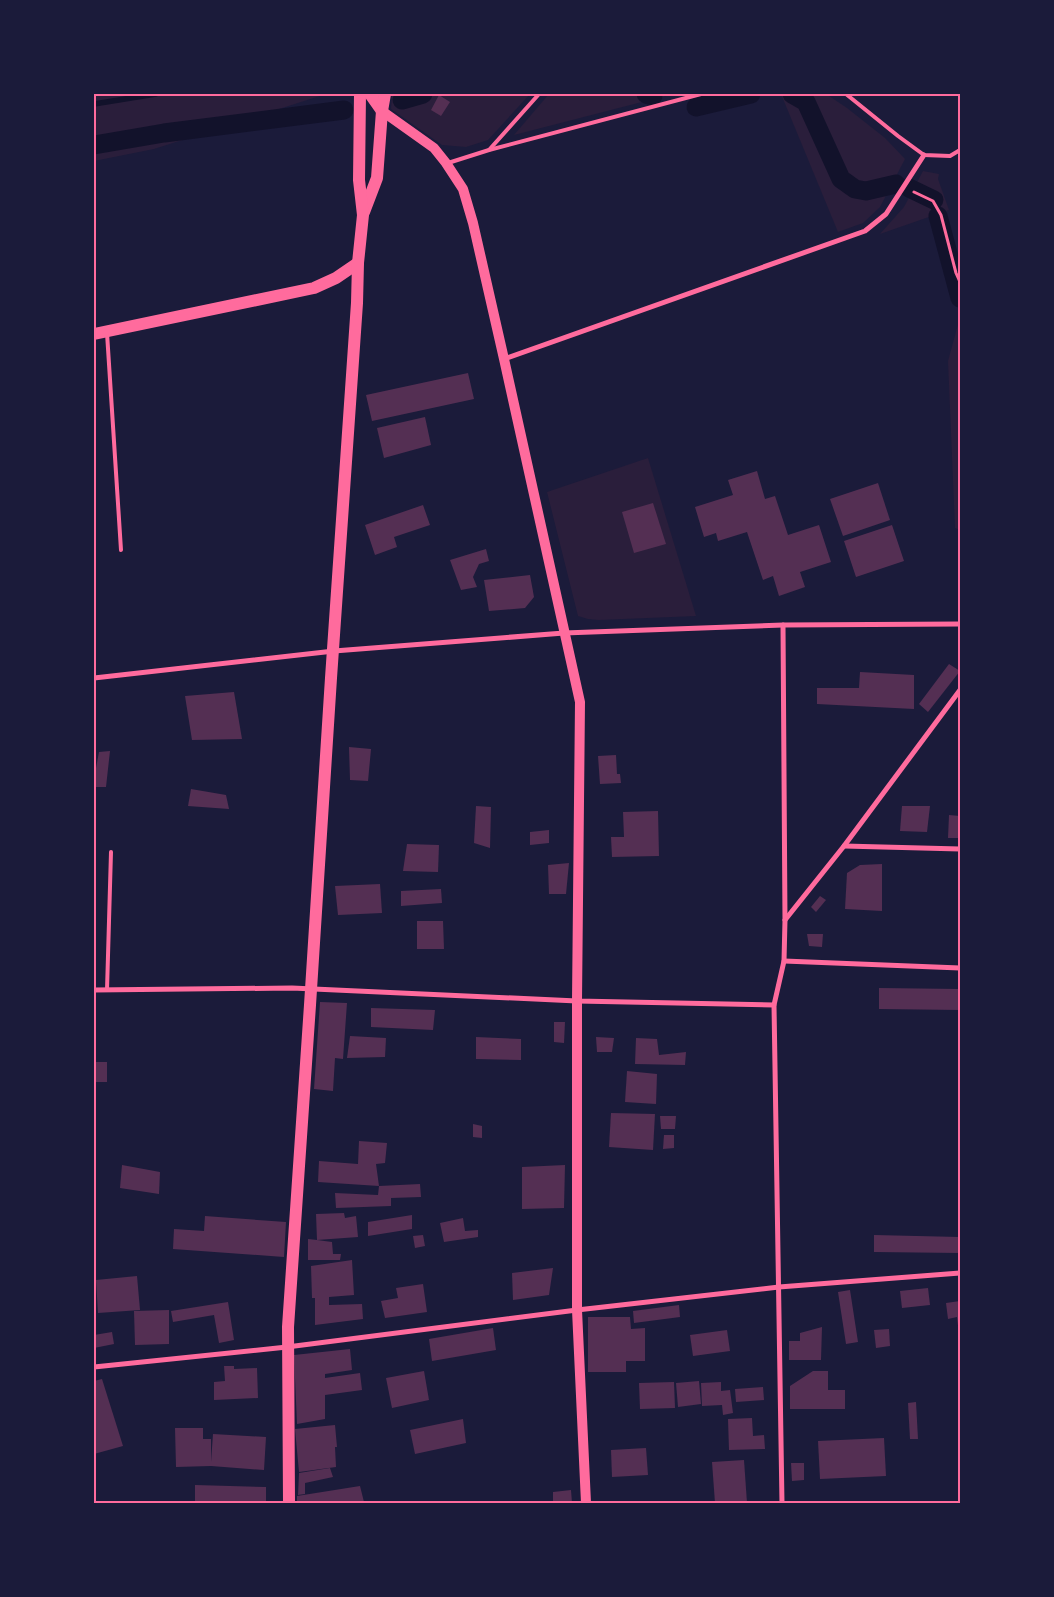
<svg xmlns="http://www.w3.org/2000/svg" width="1054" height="1597" viewBox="0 0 1054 1597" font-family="'DM Sans',sans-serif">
	<rect width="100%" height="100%" fill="#1b1b3a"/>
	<g fill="#2a1e3b">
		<path d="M94,94h232l-172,55 -60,12z"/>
		<path d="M392,94h138l-42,46 -22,7 -24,-2 -51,-36z"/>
		<path d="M549,94h124l-159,41z"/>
		<path d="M781,94h45l21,14 38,30 20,21 -25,48 -17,16 -25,9z"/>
		<path d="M923,171l16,3 -1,5 11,31 -69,24 24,-27z"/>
		<path d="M960,317v213l-5,-2 -7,-167z"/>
		<path d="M648,458l48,158 -97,4 -11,-1 -10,-3 -31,-124z"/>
	</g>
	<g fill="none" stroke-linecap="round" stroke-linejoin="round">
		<path stroke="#12122b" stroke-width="5.5" d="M94,104l62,-10"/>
		<g stroke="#12122b" stroke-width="19">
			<path d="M646,94l7,2"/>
			<path d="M792,94l14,8 35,77 14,10 11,2 30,-7"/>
			<path d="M402,100l21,-6"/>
			<path d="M696,107l55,-13"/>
			<path d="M94,145l70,-12 180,-23"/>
			<path d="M909,188l25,12"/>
			<path d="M938,216l22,82"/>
		</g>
	</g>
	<g fill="#542f53">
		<path d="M439,95l11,7 -9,14 -10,-6z"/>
		<path d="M468,373l6,26 -102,22 -6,-26z"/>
		<path d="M425,417l6,28 -47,13 -7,-30z"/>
		<path d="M757,471l8,28 10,-3 13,39 31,-10 12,37 -31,10 5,15 -26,9 -6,-20 -10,4 -16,-48 -29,9 -2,-8 -12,4 -9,-30 38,-12 -5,-15z"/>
		<path d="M878,483l12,37 -47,16 -13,-37z"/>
		<path d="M653,503l13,41 -32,9 -12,-41z"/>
		<path d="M423,505l7,20 -36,12 3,10 -22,8 -10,-30z"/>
		<path d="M892,525l12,36 -48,16 -12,-36z"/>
		<path d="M486,549l3,12 -10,3 -6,13 4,10 -16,3 -11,-30z"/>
		<path d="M530,575l4,22 -9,11 -36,3 -5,-31z"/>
		<path d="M949,664l11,7 -32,41 -9,-8z"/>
		<path d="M860,672l54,3v34l-97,-5v-16h42z"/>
		<path d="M234,692l8,47 -50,1 -7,-44z"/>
		<path d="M349,747l22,2 -3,32 -18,-1z"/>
		<path d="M110,751l-4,36h-12v-19h2l3,-16z"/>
		<path d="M616,755l1,19h3l1,9 -21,1 -2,-28z"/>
		<path d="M191,789l35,6 3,14 -41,-3z"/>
		<path d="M476,806l15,1 -1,41 -16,-5z"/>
		<path d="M902,806h28l-3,26 -27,-1z"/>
		<path d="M658,811l1,45 -47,1 -1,-20h13l-1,-25z"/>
		<path d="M949,815l11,1 -2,22h-10z"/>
		<path d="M549,830v13l-19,2v-13z"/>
		<path d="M407,844l32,1 -1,27 -35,-1z"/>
		<path d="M569,863l-3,31h-17l-1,-29z"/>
		<path d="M882,864v47l-37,-2 2,-36 13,-8z"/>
		<path d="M380,884l2,29 -44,2 -3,-29z"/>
		<path d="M441,889l1,14 -41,3v-15z"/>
		<path d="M820,896l6,4 -10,12 -5,-5z"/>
		<path d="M417,921h26l1,28h-27z"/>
		<path d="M807,934h16l-1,13 -13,-1z"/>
		<path d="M879,988l81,1v21l-81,-1z"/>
		<path d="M320,1002l27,1 -4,56 -8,-1 -2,33 -19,-2z"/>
		<path d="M371,1008l64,2 -2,20 -62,-3z"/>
		<path d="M554,1022h11l-1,21 -10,-1z"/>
		<path d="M350,1036l36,2 -1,19 -38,1z"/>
		<path d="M476,1037l45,2v21l-45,-1z"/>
		<path d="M596,1037l18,1 -2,14h-15z"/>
		<path d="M636,1038l21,1 2,16 27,-3 -1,13 -50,-1z"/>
		<rect x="94" y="1062" width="13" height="20"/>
		<path d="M627,1071l30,3 -1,30 -31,-2z"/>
		<path d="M611,1113l44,1 -2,36 -44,-3z"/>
		<path d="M660,1116h16l-1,13h-14z"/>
		<path d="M473,1124l9,2v12l-9,-1z"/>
		<path d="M664,1135h10v13l-11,1z"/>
		<path d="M359,1141l28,2 -2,20 -9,1 3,22 -61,-4 1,-21 39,3z"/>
		<path d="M122,1165l38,7 -1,22 -39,-6z"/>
		<path d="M565,1165l-1,43 -42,1v-42z"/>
		<path d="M420,1184l1,13 -30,1v8l-55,2 -1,-15 43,2 1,-9z"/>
		<path d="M344,1213l1,5 11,-2 2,21 -41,3 15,2 1,12h8l-1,6h-32v-21l9,1 -1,-26z"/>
		<path d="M412,1215v14l-44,7v-14z"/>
		<path d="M205,1216l81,6 -2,35 -111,-8 1,-20 30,2z"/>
		<path d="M463,1218l2,13 13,-1v7l-34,5 -4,-19z"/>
		<path d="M423,1235l2,11 -10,2 -2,-12z"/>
		<path d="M874,1235l86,2v16l-86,-1z"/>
		<path d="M352,1260l2,35 -25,2v8l33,-1 1,15 -48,6v-27h-3l-1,-32z"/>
		<path d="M553,1268l-4,27 -36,5 -1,-27z"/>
		<path d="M137,1276l3,34 -42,3 -2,-33z"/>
		<path d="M423,1284l4,28 -42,6 -4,-17 17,-3 -2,-10z"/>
		<path d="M928,1288l2,17 -28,3 -2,-17z"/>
		<path d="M850,1290l8,52 -12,2 -8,-52z"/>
		<path d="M960,1301v33h-1l-2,-17 -9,2 -2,-16z"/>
		<path d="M228,1302l6,38 -15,3 -5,-28 -41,7 -2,-11z"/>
		<path d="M679,1305l1,12 -46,6 -1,-12z"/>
		<path d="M169,1310v34l-34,1 -1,-34z"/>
		<path d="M588,1317h42l1,12 14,-1v33h-19v11h-38z"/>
		<path d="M822,1327l-1,33h-32v-19h11v-8z"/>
		<path d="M493,1328l3,22 -64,11 -3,-22z"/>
		<path d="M889,1329l1,17 -14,2 -2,-18z"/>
		<path d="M727,1330l3,21 -37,5 -3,-21z"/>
		<path d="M112,1332l2,12 -20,4v-13z"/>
		<path d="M350,1349l2,21 -27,4v4l35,-5 2,17 -37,5v24l-28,5 -3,-69z"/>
		<path d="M224,1366h10v3l23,-1 1,30 -44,2v-18l11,-1z"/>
		<path d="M424,1371l5,29 -37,8 -6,-30z"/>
		<path d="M813,1371h15v19h17v19h-55v-23z"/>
		<path d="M102,1379l21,67 -29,8v-73z"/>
		<path d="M699,1381l2,23 -23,3 -2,-24z"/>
		<path d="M674,1382l1,26 -35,1 -1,-26z"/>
		<path d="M721,1382v9l9,-1 3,23 -10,2 -1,-10 -20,1 -1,-23z"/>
		<path d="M763,1387l1,13 -28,2 -1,-13z"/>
		<path d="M916,1402l2,37h-8l-2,-36z"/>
		<path d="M752,1418l1,18 11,-1 1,14 -36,1 -1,-31z"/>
		<path d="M463,1419l3,24 -51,11 -5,-24z"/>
		<path d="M335,1425l2,22h-2l1,20 -37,5 -4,-43z"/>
		<path d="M175,1428h28v11h8v23l2,-28 53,3 -2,33 -53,-4 -35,1z"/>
		<path d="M884,1438l2,38 -66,3 -2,-38z"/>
		<path d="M646,1448l2,27 -36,2 -1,-27z"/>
		<path d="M744,1460l3,43h-32l-3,-41z"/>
		<path d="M791,1463h13v17l-12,1z"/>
		<path d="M330,1468l3,9 -28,6v11l-7,1 1,-22z"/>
		<path d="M195,1485l71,2v16h-71z"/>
		<path d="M360,1486l4,16 -8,1h-59v-7z"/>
		<path d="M571,1490l1,13h-19v-11z"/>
	</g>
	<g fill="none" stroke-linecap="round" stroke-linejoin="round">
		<path stroke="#ff6b9d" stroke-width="3" d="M914,192l19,9 8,14 15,58 4,9"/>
		<g stroke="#ff6b9d" stroke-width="4">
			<path d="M846,94l52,42 26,19 26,1 10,-6"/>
			<path d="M489,150l50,-56"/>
			<path d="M448,163l41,-13 212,-56"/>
			<path d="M107,333l14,217"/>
			<path d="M107,990l4,-138"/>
		</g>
		<g stroke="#ff6b9d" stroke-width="5">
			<path d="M504,359l361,-128 21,-17 38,-59"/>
			<path d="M94,678l240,-27 230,-18 219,-8 177,-1"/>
			<path d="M844,846l116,3"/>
			<path d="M785,920l59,-74 116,-156"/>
			<path d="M784,961l176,7"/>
			<path d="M94,990l198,-2 285,13 197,4"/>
			<path d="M94,1367l193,-20 290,-37 202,-23 181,-14"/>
			<path d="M782,1503l-8,-498 10,-44 1,-41 -2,-295"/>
		</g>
		<path stroke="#ff6b9d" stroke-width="10" d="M382,111l52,37 12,15 17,26 10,34 31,136 76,343 -3,299v309l9,193"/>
		<g stroke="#ff6b9d" stroke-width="12">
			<path d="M370,94l12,17"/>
			<path d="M364,212l13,-34 5,-67 3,-17"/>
			<path d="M94,334l220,-46 22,-10 22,-15"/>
			<path d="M289,1503l-1,-176 22,-322 21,-327 26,-375 1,-40 5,-48 -4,-35 1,-86"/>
		</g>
	</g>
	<rect width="1054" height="1597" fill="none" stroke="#1b1b3a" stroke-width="190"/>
	<rect x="95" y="95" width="864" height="1407" fill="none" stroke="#ff6b9d" stroke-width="2"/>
</svg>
